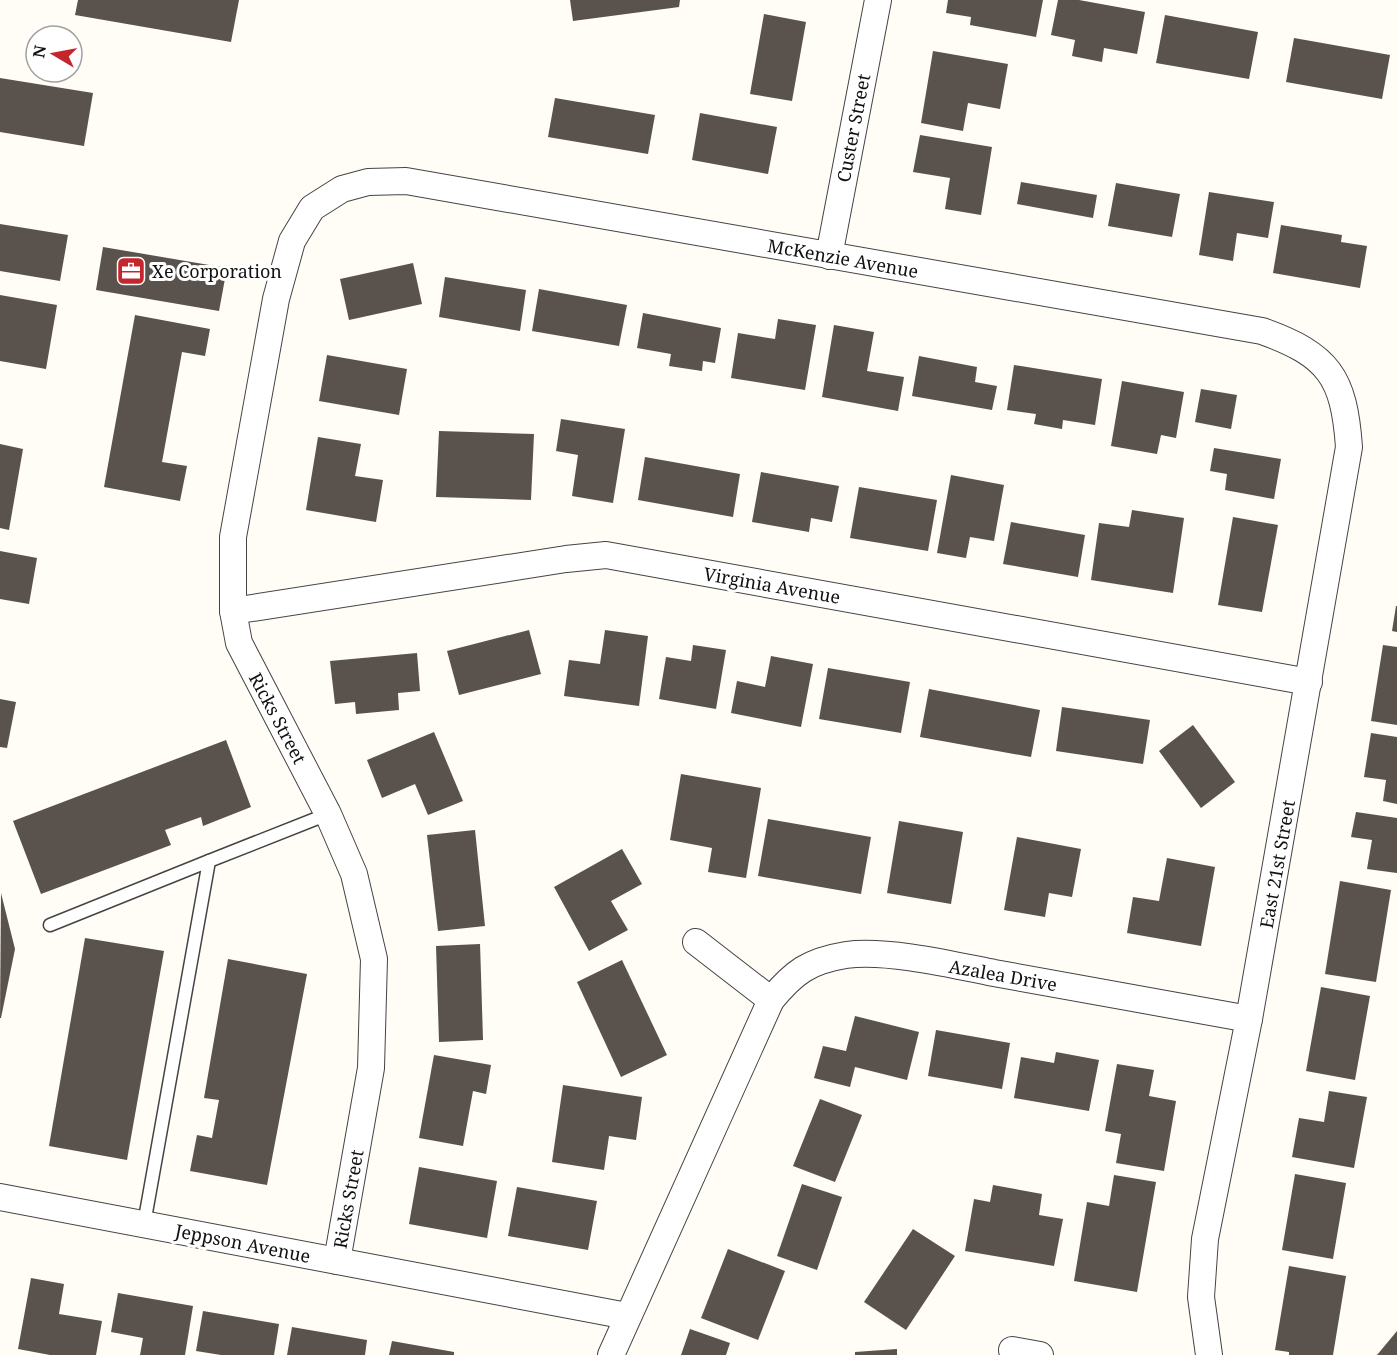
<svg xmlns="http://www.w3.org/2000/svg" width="1397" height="1355" viewBox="0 0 1397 1355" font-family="'Noto Serif',serif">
	<rect width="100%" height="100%" fill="#fffdf5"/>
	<g fill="#5a524d">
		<path d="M78,0h161l-8,42 -156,-27z"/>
		<path d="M570,0h110l-1,7 -106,14z"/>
		<path d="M948,0h95l-7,37 -66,-12 1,-8 -25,-4z"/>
		<path d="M1058,0h21l66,12 -8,42 -33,-6 -2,14 -30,-6 3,-16 -24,-5z"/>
		<path d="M764,14l42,8 -14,79 -42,-7z"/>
		<path d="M1165,15l93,17 -9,47 -93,-16z"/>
		<path d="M1294,38l96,17 -8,44 -96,-17z"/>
		<path d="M933,51l75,13 -8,45 -32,-6 -5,28 -42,-8z"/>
		<path d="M0,78l93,15 -9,53 -84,-14z"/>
		<path d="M555,98l100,17 -7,39 -100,-17z"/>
		<path d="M700,113l77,14 -9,47 -76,-14z"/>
		<path d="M920,135l72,12 -11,68 -36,-6 5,-31 -37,-6z"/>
		<path d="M1021,182l76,13 -4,23 -76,-14z"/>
		<path d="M1116,183l64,11 -8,43 -64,-11z"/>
		<path d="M1209,192l65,10 -6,36 -31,-5 -4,28 -34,-6z"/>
		<path d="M0,224l68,11 -8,46 -60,-10z"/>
		<path d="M1281,225l61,10 -1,7 26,4 -7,42 -87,-15z"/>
		<path d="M103,247l124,21 -8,43 -123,-21z"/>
		<path d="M413,263l9,41 -73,16 -9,-41z"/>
		<path d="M445,277l81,13 -6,41 -81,-14z"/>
		<path d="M539,289l88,16 -8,41 -87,-15z"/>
		<path d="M0,295l57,10 -11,64 -46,-8z"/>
		<path d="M643,313l78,15 -6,35 -12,-2 -1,10 -33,-5 2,-12 -34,-6z"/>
		<path d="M135,315l75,14 -5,27 -23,-4 -20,110 25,4 -7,35 -76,-14z"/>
		<path d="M778,319l38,6 -11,65 -74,-12 7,-45 37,6z"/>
		<path d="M834,325l40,7 -7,39 37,6 -6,34 -76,-14z"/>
		<path d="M327,355l80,14 -8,46 -80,-14z"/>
		<path d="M919,356l58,11 -2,15 22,4 -5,24 -80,-14z"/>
		<path d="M1014,365l88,14 -7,46 -32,-5 -1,9 -28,-5 2,-10 -29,-4z"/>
		<path d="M1122,381l62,11 -8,46 -15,-3 -4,19 -46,-8z"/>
		<path d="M1201,389l36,6 -6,34 -36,-7z"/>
		<path d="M561,419l64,10 -12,74 -41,-7 6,-41 -22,-4z"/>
		<path d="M439,431l95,3 -3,66 -95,-3z"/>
		<path d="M318,437l43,7 -6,32 28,4 -7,42 -70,-12z"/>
		<path d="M0,444l23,5 -14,81 -9,-2z"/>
		<path d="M1214,448l67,11 -7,40 -49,-9 2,-16 -17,-3z"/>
		<path d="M645,457l95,17 -7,43 -95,-17z"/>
		<path d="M761,472l78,14 -7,36 -21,-4 -2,14 -57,-10z"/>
		<path d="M951,475l53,10 -10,56 -24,-4 -4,21 -29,-5z"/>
		<path d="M859,487l78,13 -9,51 -78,-13z"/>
		<path d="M1132,510l52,8 -11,75 -82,-13 8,-57 30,4z"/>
		<path d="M1233,517l45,8 -16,87 -44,-7z"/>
		<path d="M1011,522l74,13 -7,42 -75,-13z"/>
		<path d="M0,551l37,7 -8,46 -29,-5z"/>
		<path d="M1396,606h1v26l-5,-1z"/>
		<path d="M529,630l12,44 -82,21 -12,-44z"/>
		<path d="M605,630l43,6 -9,70 -75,-10 5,-36 31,4z"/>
		<path d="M693,645l33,5 -10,59 -57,-10 7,-42 25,4z"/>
		<path d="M1383,645l14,2v78l-26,-4z"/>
		<path d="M417,653l3,38 -22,2 1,17 -43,4 -1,-12 -20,2 -5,-43z"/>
		<path d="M771,656l42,8 -12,63 -70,-14 6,-32 28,6z"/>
		<path d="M828,668l82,14 -9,51 -82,-14z"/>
		<path d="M929,689l111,21 -9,47 -111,-20z"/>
		<path d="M0,699l16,3 -9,46 -7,-1z"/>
		<path d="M1062,707l88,13 -7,44 -87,-13z"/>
		<path d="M1193,725l42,57 -34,26 -42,-57z"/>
		<path d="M434,732l29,69 -35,14 -13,-31 -33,14 -15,-38z"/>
		<path d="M1371,733l26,4v67l-14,-3 3,-21 -22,-3z"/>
		<path d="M226,740l25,67 -48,19 -2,-9 -36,13 6,15 -130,49 -28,-73z"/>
		<path d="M681,774l80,14 -15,90 -38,-6 4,-24 -42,-8z"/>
		<path d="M1356,812l41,6v55l-30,-4 5,-29 -21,-3z"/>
		<path d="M768,819l103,18 -10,57 -103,-18z"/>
		<path d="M899,821l64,11 -12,72 -64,-11z"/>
		<path d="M475,830l10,96 -47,5 -11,-96z"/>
		<path d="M1017,837l64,12 -9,48 -23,-4 -4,24 -41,-7z"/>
		<path d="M622,849l20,35 -31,17 17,29 -39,21 -35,-64z"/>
		<path d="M1167,858l48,9 -14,79 -74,-13 6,-36 26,4z"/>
		<path d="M1340,881l51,9 -15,92 -51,-8z"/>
		<path d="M1,893l14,56 -14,69h-1z"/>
		<path d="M85,938l79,13 -37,209 -78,-14z"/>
		<path d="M480,944l3,96 -44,2 -3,-96z"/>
		<path d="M228,959l79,15 -40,211 -77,-14 7,-36 15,3 7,-38 -15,-2z"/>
		<path d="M622,960l45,95 -46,22 -44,-95z"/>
		<path d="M1321,987l49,9 -15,84 -49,-9z"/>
		<path d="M855,1016l64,16 -12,48 -52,-13 -5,20 -36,-9 9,-32 23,5z"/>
		<path d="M936,1030l74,13 -8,46 -74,-13z"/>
		<path d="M1056,1052l43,8 -10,51 -75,-13 7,-41 33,6z"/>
		<path d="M434,1055l57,10 -5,29 -13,-3 -10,55 -44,-8z"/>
		<path d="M1117,1064l37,6 -5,26 27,5 -12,70 -48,-8 5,-29 -16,-3z"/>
		<path d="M563,1085l79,12 -6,43 -27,-4 -5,34 -52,-8z"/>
		<path d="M1329,1091l38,6 -13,71 -62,-11 7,-39 25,4z"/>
		<path d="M820,1099l42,16 -27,67 -42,-16z"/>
		<path d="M419,1167l78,14 -10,57 -78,-14z"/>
		<path d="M1295,1174l51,9 -13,76 -51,-9z"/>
		<path d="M1114,1175l42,7 -19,110 -63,-11 13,-79 22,4z"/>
		<path d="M802,1184l40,13 -25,73 -40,-14z"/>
		<path d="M993,1185l49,9 -3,21 24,4 -9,47 -89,-15 9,-52 16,3z"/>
		<path d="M517,1187l80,14 -9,49 -80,-14z"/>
		<path d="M913,1229l42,27 -49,74 -42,-28z"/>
		<path d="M728,1249l57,22 -27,69 -57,-22z"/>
		<path d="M1289,1266l57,10 -13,79h-44v-3l-14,-2z"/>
		<path d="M31,1278l33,6 -5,30 43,7 -6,34h-46l-32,-6z"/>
		<path d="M118,1293l75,13 -8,49h-45l3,-17 -32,-6z"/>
		<path d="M203,1311l76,13 -5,31h-53l-25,-4z"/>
		<path d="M292,1327l75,13 -2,15h-78z"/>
		<path d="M690,1329l40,14 -4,12h-45z"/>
		<path d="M1397,1331v24h-20z"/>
		<path d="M392,1341l62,11v3h-65z"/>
		<path d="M897,1349v6h-42v-3z"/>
	</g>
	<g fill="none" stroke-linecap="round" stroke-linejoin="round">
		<g stroke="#444" stroke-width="15">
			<g id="service">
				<path d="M50,925l159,-64"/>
				<path d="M144,1224l65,-363 119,-47"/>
			</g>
		</g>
		<g stroke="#444" stroke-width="28">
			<g id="minor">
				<path d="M829,256l49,-256"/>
				<path d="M233,611l333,-52 40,-4 703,127"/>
				<path d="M696,942l75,58"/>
				<path d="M0,1197l627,119"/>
				<path d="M337,1261l34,-193 3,-109 -20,-85 -26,-60 -89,-171 -6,-32v-74l43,-238 16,-58 20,-33 30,-19 26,-7 38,-1 856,150c67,24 82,46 87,116l-100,572 -44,220 -4,58 8,58"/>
				<path d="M1012,1350l28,5"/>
				<path d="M611,1355l160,-355c23,-28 38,-39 75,-45 40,-6 108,10 148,18 85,15 170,31 255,46"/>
			</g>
		</g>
		<use href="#service" stroke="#fff" stroke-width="12"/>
		<use href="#minor" stroke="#fff" stroke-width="26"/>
	</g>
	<defs>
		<g id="office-square" transform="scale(1.5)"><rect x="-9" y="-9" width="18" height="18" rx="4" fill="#c4262e" stroke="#fff"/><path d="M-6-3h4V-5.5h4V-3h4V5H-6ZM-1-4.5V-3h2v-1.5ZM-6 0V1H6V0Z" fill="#fff"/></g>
	</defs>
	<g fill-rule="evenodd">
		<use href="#office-square" x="131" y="271"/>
	</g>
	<g text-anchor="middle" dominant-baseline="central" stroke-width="6" stroke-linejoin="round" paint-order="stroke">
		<g font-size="18" fill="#111" stroke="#fff">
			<text transform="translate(853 128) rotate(-79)">Custer Street</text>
			<text transform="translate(843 258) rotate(10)">McKenzie Avenue</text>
			<text transform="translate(772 585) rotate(10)">Virginia Avenue</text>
			<text transform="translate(278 718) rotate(62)">Ricks Street</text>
			<text transform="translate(1277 864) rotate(-80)">East 21st Street</text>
			<text transform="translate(1003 975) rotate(10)">Azalea Drive</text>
			<text transform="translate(348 1199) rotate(-80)">Ricks Street</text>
			<text transform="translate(243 1243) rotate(11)">Jeppson Avenue</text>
		</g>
		<g font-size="18" fill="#111" stroke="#fff" text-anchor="start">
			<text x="152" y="271">Xe Corporation</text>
		</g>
	</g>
	<g transform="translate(54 54) rotate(280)"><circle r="28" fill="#ffffff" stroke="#a0a0a0" stroke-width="1.5"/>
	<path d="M0-4.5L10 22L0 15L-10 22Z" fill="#c4262e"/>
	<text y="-9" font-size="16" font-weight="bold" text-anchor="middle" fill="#111111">N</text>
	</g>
</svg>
